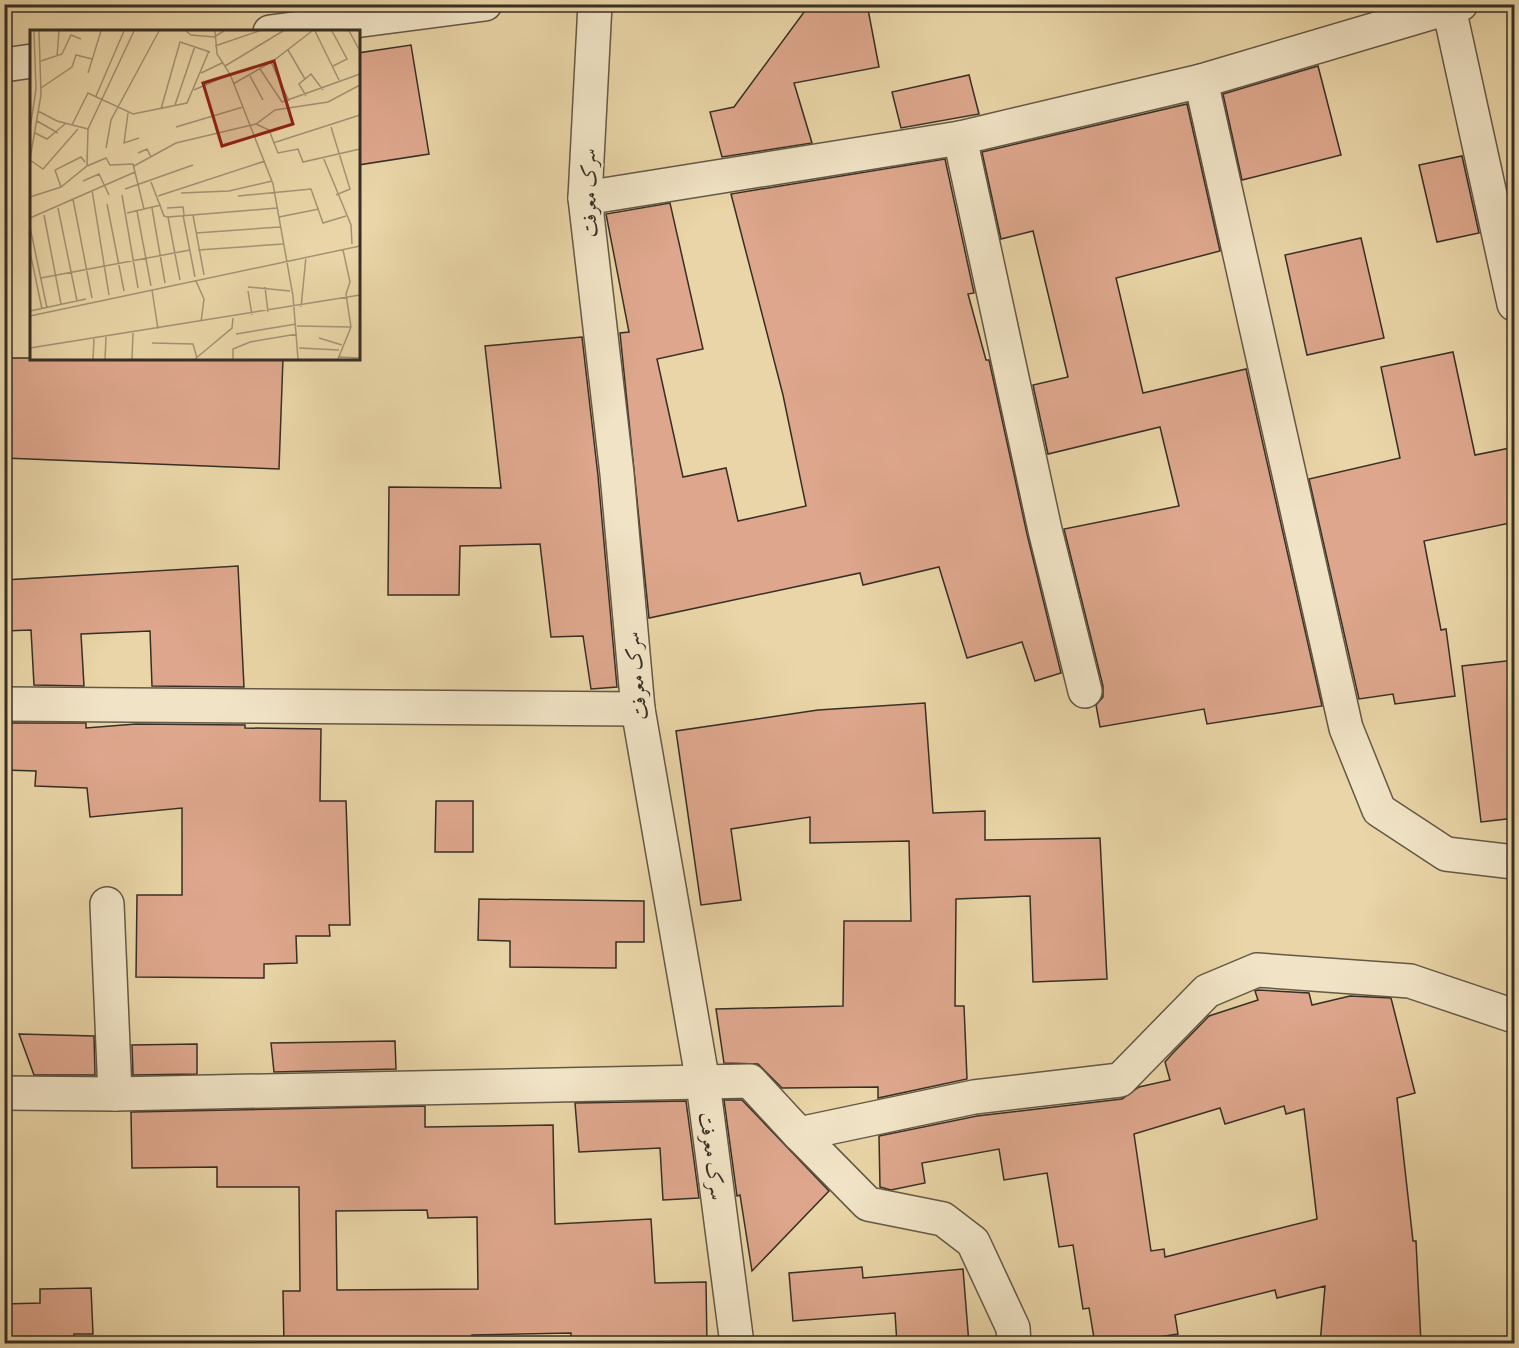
<svg xmlns="http://www.w3.org/2000/svg" width="1519" height="1348" viewBox="0 0 1519 1348" font-family="'IM FELL Double Pica',Amiri,serif">
	<rect width="100%" height="100%" fill="#e9d5a7"/>
	<filter id="stains"><feTurbulence type="fractalNoise" baseFrequency=".00333" numOctaves="4"/><feColorMatrix values="0 0 0 0 .2 0 0 0 0 .09 0 0 0 0 .02 0 0 0 .5 -.17"/></filter>
	<radialGradient id="worn" r=".72"><stop offset=".6" stop-color="#630" stop-opacity="0"/><stop offset="1" stop-color="#630" stop-opacity=".3"/></radialGradient>
	<g fill="#dea78d" stroke="#372f25" stroke-width="1.5" fill-rule="evenodd">
		<path d="M810,4h57l12,63 -85,16 18,60 -90,14 -12,-45 24,-5z"/>
		<path d="M411,45l18,109 -71,11v-112z"/>
		<path d="M1318,66l23,89 -99,25 -19,-86z"/>
		<path d="M969,75l10,39 -78,14 -9,-36z"/>
		<path d="M1187,104l33,147 -104,27 27,115 103,-24 76,337 -115,18 -3,-15 -104,18 -4,-22 7,-8v-11l-39,-157 115,-23 -19,-79 -112,27 -15,-69 35,-8 -35,-146 -32,8 -19,-87z"/>
		<path d="M1462,156l17,77 -42,9 -18,-77z"/>
		<path d="M945,159l29,134 -6,1 18,66h3l38,174 34,139 -26,8 -13,-39 -55,16 -28,-91 -76,18 -3,-12 -211,45 -29,-285 9,-1 -23,-118 64,-11 33,146 -46,10 26,118 43,-9 12,53 68,-15 -23,-111 -52,-201z"/>
		<path d="M1361,238l23,100 -77,17 -22,-100z"/>
		<path d="M582,337l16,139 19,211 -26,2 -8,-53 -32,1 -11,-93 -80,2 -1,49h-71l1,-108 112,1 -16,-142z"/>
		<path d="M1453,352l22,103 40,-8v75l-91,19 17,89 5,-1 9,67 -60,8 -2,-10 -34,5 -50,-220 91,-21 -19,-91z"/>
		<path d="M4,358h279l-4,111 -275,-11z"/>
		<path d="M238,566l6,121 -92,-1 -2,-55 -69,3 3,52 -50,-1 -3,-55 -27,1v-51z"/>
		<path d="M1515,660v158l-34,4 -19,-156z"/>
		<path d="M925,703l8,110 52,-2v29l115,-2 7,141 -74,3 -3,-86 -74,3 -1,107h9l3,73 -89,19v-11l-96,1 -24,-24 -34,-1 -8,-54 127,-3 1,-85h67l-2,-80 -99,2v-26l-79,12 10,71 -40,5 -25,-174 142,-21z"/>
		<path d="M4,723h82v5l50,-4 109,1v3l76,1 -1,72h26l4,124h-21l1,11h-34l1,27 -33,1v14l-128,-1 1,-82h45v-87l-92,9 -3,-29 -52,-2 1,-15 -32,-1z"/>
		<path d="M436,801h37v51h-38z"/>
		<path d="M479,899l165,2v41h-28v26l-106,-1v-26l-32,-1z"/>
		<path d="M1258,990l51,3 3,12 38,-9 41,2 24,95 -18,5 16,143h3l5,103h-101l5,-58 -48,12 -2,-8 -100,25 3,19 -64,10h-19l-6,-36 -6,1 -10,-64 -14,2 -12,-74 -43,7 -5,-31 -77,14 3,20 -34,7 -11,-3 -1,-51 98,-20 145,-17 17,-12 31,-7 -5,-18 7,-8 37,-38 49,-16 -3,-9zM1284,1106l2,8 18,-5 13,110 -152,38 -1,-8 -13,2 -17,-117 86,-26 5,16z"/>
		<path d="M19,1034l75,2 1,39h-61z"/>
		<path d="M395,1041l1,28 -122,3 -3,-29z"/>
		<path d="M197,1044v30l-64,1 -1,-30z"/>
		<path d="M724,1100h18l87,91 -77,80 -12,-76 -3,1z"/>
		<path d="M686,1101l13,97 -36,2 -3,-52 -81,4 -4,-49z"/>
		<path d="M425,1106v21l128,-2 2,99 96,-5 4,64 51,-1 1,62h-136v-11l-99,2v2h-12v7h-176l-1,-53h17l-1,-104h-82v-20l-85,1 -1,-56zM427,1210l1,8 49,-1 1,72 -141,1 -1,-79z"/>
		<path d="M862,1267l1,11 100,-9 6,75h-72l-2,-31 -102,8 -4,-48z"/>
		<path d="M91,1288l2,46h-19v10h-70v-40l36,-1v-14z"/>
	</g>
	<g fill="none" stroke-linecap="round" stroke-linejoin="round">
		<g stroke="#645846" stroke-width="36">
			<g id="minor">
				<path d="M595,4l-10,194 32,276 21,235 65,374 34,261"/>
				<path d="M1449,8l65,296"/>
				<path d="M270,32l215,-28"/>
				<path d="M4,65l28,-4"/>
				<path d="M1201,81l145,647 33,82 67,44 68,8"/>
				<path d="M960,138l85,392 40,161"/>
				<path d="M585,198l375,-60 241,-57 260,-77"/>
				<path d="M4,704l634,5"/>
				<path d="M107,904l8,190"/>
				<path d="M4,1093l111,1 635,-13 49,53 175,-37 146,-17 87,-89 50,-21 153,11 104,35"/>
				<path d="M799,1134l69,70 75,15 30,23 40,86 1,16"/>
			</g>
		</g>
		<use href="#minor" stroke="#f1e4c6" stroke-width="33"/>
	</g>
	<g text-anchor="middle" dominant-baseline="central" stroke-width="4.5" stroke-linejoin="round" paint-order="stroke">
		<g font-size="20" fill="#372f25" stroke="#f1e4c6">
			<text transform="translate(589 193) rotate(-91)">سرک معرفت</text>
			<text transform="translate(636 676) rotate(-96)">سرک معرفت</text>
			<text transform="translate(712 1156) rotate(82)">سرک معرفت</text>
		</g>
	</g>
	<g transform="translate(30 30)">
		<rect width="330" height="330" fill="#e9d5a7"/>
		<path fill="none" stroke="#a29373" stroke-width="1.5" d="M156,1l5,4 23,2 10,-6M185,1l2,23 13,20 43,110 20,112 5,63M285,1l24,49M302,1l15,28 -14,7M319,1l11,20M185,16l44,-15M258,20l17,29M27,27l2,-26M11,31l21,-7 9,-19 10,4M241,32l18,39M195,36l58,-35M230,39l22,33 78,-28M58,43l13,-42M171,43l21,-10M220,46l13,24M203,54l40,-23 39,-30M11,58l31,-21 4,-12 16,4M164,60l36,-16M66,66l28,-65M276,66l-7,-12 12,-10 12,16M145,75l20,-59M131,79l19,-67 30,10M8,81l19,10 31,8M98,83l-4,30 15,-5M7,91l21,12M226,94l13,6 9,23 20,-4 5,13 57,-13M42,95l16,-32 45,21 54,-11 22,-52M146,97l67,-20M301,97l19,62 -14,6M0,99l6,-40 -2,-58M5,103l12,6 18,-15M243,113l87,-28M76,118l5,-28 48,-89M108,123l9,-4 4,8M293,127l28,68 1,19M0,129l11,-64 -2,-64M0,130l13,9 35,-40M57,135l1,-36 46,-98M104,136l42,-23 80,-19 19,-14 53,-8 32,-17M53,151l16,-7 10,21M121,152l13,34 4,1 12,63M31,157l-6,-17 26,-13 4,5M95,159l68,-24M62,160l17,105M151,163l48,-2 43,-10M92,165l16,93M128,166l107,-35M208,166l73,-7 12,34 23,-7M0,167l31,-10 26,-21 19,-8 4,7 23,-1 11,45M43,169l19,99M77,174l17,87M28,178l19,93M122,178l13,75M137,178l16,-1 1,8M107,181l14,75M97,183l34,-8M14,185l17,89M153,185l12,62M163,185l11,60M138,187l109,-9M249,187l40,-8M0,188l105,-46M0,197l17,81M166,203l84,-6M168,220l85,-6M0,222l12,57M11,248l149,-28M166,251l8,18 -3,23M218,257l42,4M235,257l3,25M122,260l6,39M218,261l4,24M271,277l5,-50M0,281l56,-12M0,286l330,-70M267,296l54,1M206,304l60,-10M289,308l23,7M122,313l41,1 4,14M0,318l330,-53M269,318l40,2M308,327l22,1M63,329l1,-20M75,329l1,-22M102,329l1,-26M165,329l37,-31 1,-10M203,329v-10l17,-7 47,-8M308,329l13,-32 -5,-33 4,-12 -7,-32"/>
		<path fill="#8f2418" fill-opacity="0.15" stroke="#8f2418" stroke-width="3" d="M244,31l19,63 -71,22 -19,-63z"/>
		<rect width="330" height="330" fill="none" stroke="#372f25" stroke-width="3"/>
	</g>
	<rect width="1519" height="1348" fill="none" stroke="#e9d5a7" stroke-width="24"/>
	<rect x="6" y="6" width="1507" height="1336" fill="none" stroke="#372f25" stroke-width="3"/>
	<rect x="12" y="12" width="1495" height="1324" fill="none" stroke="#372f25" stroke-width="1.5"/>
	<rect width="100%" height="100%" filter="url(#stains)"/>
	<rect width="100%" height="100%" fill="url(#worn)"/>
</svg>
